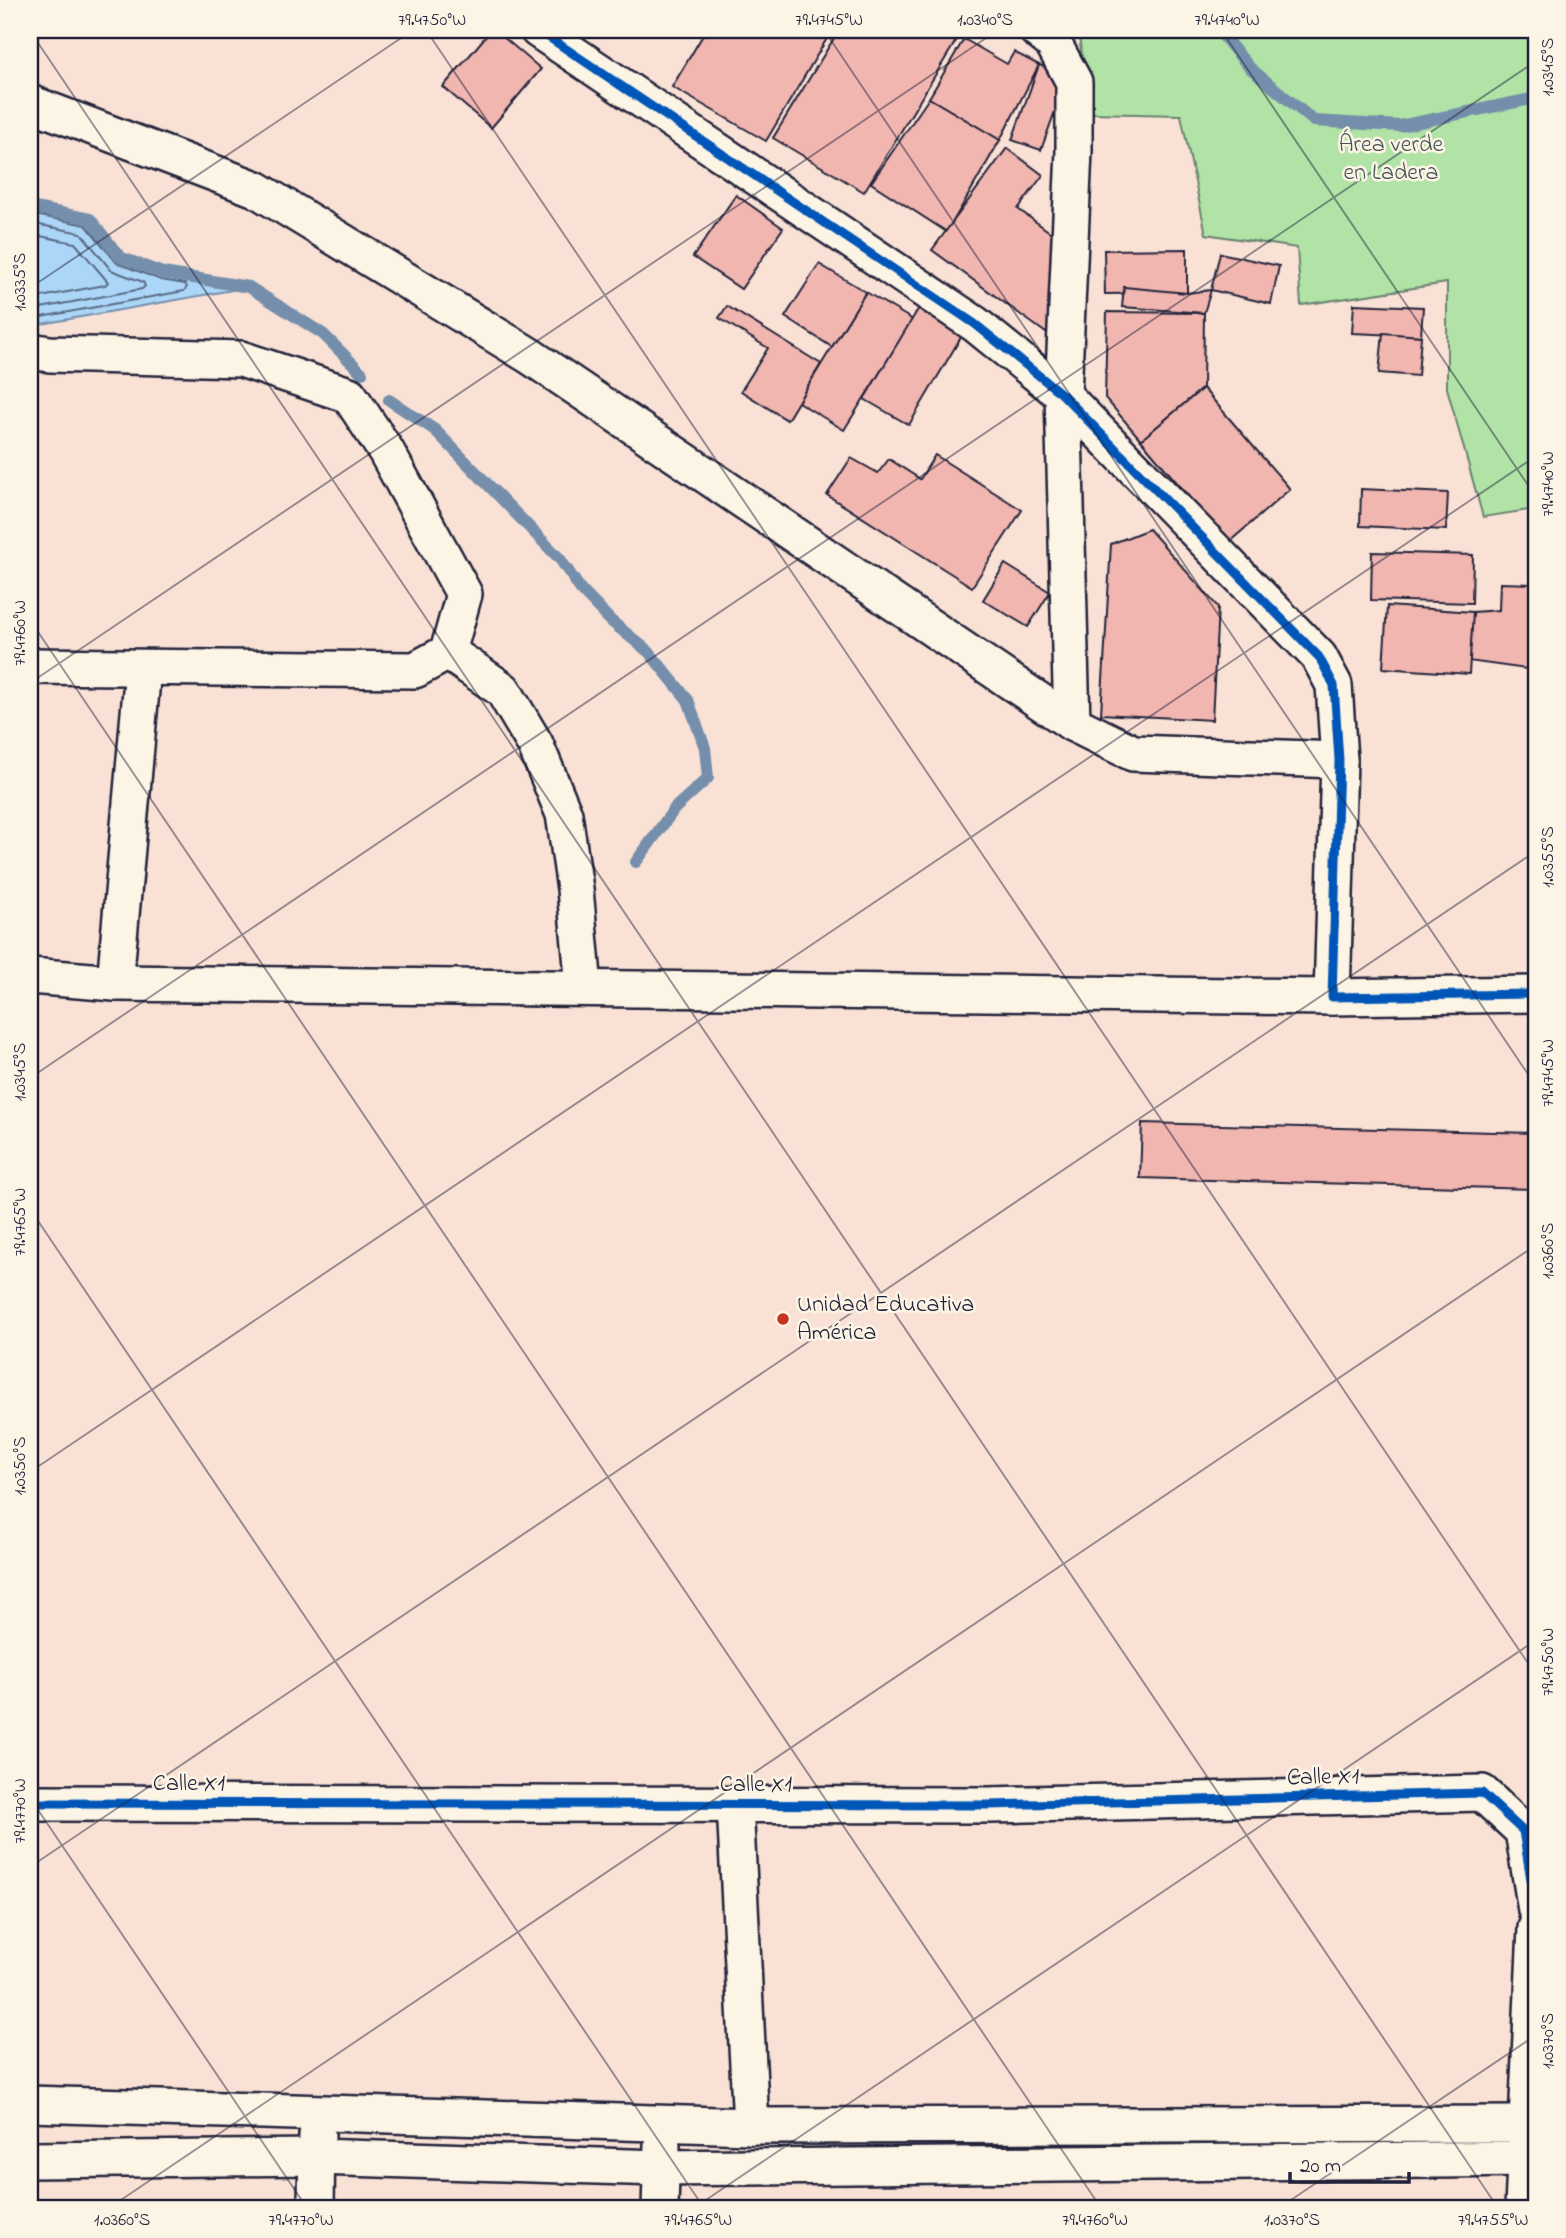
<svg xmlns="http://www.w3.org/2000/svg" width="1566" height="2238" viewBox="0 0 1566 2238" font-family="'Indie Flower',sans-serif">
	<rect width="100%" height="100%" fill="#f9e2d5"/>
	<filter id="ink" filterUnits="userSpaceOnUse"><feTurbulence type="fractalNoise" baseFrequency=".0143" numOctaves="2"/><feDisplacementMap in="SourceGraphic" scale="14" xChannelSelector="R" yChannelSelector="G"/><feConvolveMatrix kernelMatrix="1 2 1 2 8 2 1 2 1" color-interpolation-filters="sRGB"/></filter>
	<g filter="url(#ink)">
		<path fill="#b0e3a5" stroke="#698270" stroke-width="2" d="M1078,30h458v479l-53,8 -36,-129v-105l-146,22 -4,-57 -91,-14 -25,-119 -91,-2z"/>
		<path fill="#acd6f7" stroke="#758eac" stroke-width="2" d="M30,207l60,12 31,38 42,16 86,14 -219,39z"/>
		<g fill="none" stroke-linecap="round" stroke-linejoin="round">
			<g stroke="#596a86" stroke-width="2">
				<path d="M30,214l56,11 31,38 44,17 24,4 2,3 -3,4 -154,28"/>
				<path d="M30,223l51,10 30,37 32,12 2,4 -3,3 -112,21"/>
				<path d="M30,234l45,9 33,39 -3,3 -75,14"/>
			</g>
			<g stroke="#758eac" stroke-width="12">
				<path d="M1218,30l32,38 64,53 86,5 136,-28"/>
				<path d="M30,207l60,12 30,38 43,16 86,14 74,47 39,39"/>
				<path d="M389,400l46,30 125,129 21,31 30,31 38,31 39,48 17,48 3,30 -33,30 -39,54"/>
			</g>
		</g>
		<g fill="#f1b6af" stroke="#22223b" stroke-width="2">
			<path d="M491,30h4l46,39 -50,59 -48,-41z"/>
			<path d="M706,30h126l-66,111 -94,-54z"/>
			<path d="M839,30h102l18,6 -95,156 -91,-54z"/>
			<path d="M964,39l43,25 7,-12 25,13 -39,75 -71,-42z"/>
			<path d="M1039,65l29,10 -27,75 -29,-10z"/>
			<path d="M929,98l71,42 -53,92 -76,-49z"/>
			<path d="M1007,148l36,27 -25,34 36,26 7,109 -129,-94z"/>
			<path d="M736,195l47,33 -42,61 -48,-32z"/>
			<path d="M1187,249v44l-82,1 -1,-44z"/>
			<path d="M1220,253l59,13 -8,38 -60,-14z"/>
			<path d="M819,264l47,28 -34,55 -47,-30z"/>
			<path d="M1124,287l63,6 24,-3 -7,23 -82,-6z"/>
			<path d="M866,292l47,28 -69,110 -46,-28z"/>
			<path d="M923,301l44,26 -58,98 -45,-26z"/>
			<path d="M1354,304l69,3 -2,29 -69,-3z"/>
			<path d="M727,306l94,58 -34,56 -46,-29 27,-43 -49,-30z"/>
			<path d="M1107,312l97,1 -1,75 -62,52 -36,-42z"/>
			<path d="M1383,333l38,3 -3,40 -39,-3z"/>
			<path d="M1203,388l87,101 -62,54 -87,-103z"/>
			<path d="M935,455l87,55 -50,77 -145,-92 24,-37 27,15 11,-14 31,20z"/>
			<path d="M1361,489l87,4 -2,37 -86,-4z"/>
			<path d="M1149,529l69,78 -6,113 -111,-6 10,-170z"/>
			<path d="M1372,552l101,3 -1,48 -101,-3z"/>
			<path d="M1005,564l45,28 -22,35 -45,-27z"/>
			<path d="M1500,583l36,1 -3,38 1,48 -66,-9 5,-49 26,-2z"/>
			<path d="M1387,606l86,6 -4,62 -86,-6z"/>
			<path d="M1533,622h3v132h-5z"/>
			<path d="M1142,1123l394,10v56l-396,-11z"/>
		</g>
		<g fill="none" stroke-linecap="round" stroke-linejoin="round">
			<g stroke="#22223b" stroke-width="40">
				<g id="street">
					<path d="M538,30l437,294 88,71 256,262 15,28 5,75 -7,237 204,-3"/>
					<path d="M1037,30l16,13 21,39v69l-11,244 9,328"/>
					<path d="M30,103l226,86 274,167 542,367 61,30 206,7"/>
					<path d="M30,351l20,3 191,5 108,36 37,56 78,143 -16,58 -33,18 -385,-4"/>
					<path d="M448,652l55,38 32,54 29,70 11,75 9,99"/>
					<path d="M30,976l85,7 1217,14"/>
					<path d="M115,983l28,-315"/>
					<path d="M30,1803l960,2 492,-12 41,38 13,79"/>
					<path d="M735,1804l16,322"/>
					<path d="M30,2104l721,22 785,-2"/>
					<path d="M30,2160l286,-3 345,11 875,-9"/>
					<path d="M316,2208l1,-73"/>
					<path d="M660,2208l2,-63"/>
					<path d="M1523,2208l13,-280"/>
				</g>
			</g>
			<use href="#street" stroke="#fcf5e5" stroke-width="35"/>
			<g stroke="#fcf5e5" stroke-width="13">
				<g id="cycleway">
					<path d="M538,30l437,294 88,71 256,262 15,28 5,75 -7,237 204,-3"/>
					<path d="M30,1803l960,2 492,-12 41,38 13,79"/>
				</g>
			</g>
			<use href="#cycleway" stroke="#0057b8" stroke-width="9"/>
		</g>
	</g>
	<path fill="none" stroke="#22223b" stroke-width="2" stroke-opacity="0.45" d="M426,30l1110,1645M824,30l712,1056M1221,30l315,467M30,31l1468,2177M30,288l383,-258M30,620l1071,1588M30,683l968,-653M30,1078l1506,-1017M30,1209l674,999M30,1472l1506,-1016M30,1798l277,410M30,1867l1506,-1016M109,2208l1427,-963M694,2208l842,-568M1279,2208l257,-173"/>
	<circle fill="#c8321e" stroke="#fcf5e5" stroke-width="2.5" cx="783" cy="1319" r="7"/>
	<g text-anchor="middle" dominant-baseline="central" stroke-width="5" stroke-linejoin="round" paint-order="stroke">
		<g font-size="24" fill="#465256" stroke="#fcf5e5">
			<text x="1391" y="145">Área verde<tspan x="1391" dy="28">en Ladera</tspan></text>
		</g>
		<g font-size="24" fill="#22223b" stroke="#fcf5e5" text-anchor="start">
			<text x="797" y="1305">Unidad Educativa<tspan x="797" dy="28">América</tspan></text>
		</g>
		<g font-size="24" fill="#22223b" stroke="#fcf5e5">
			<text transform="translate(1323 1778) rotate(-1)">Calle X1</text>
			<text x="189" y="1784">Calle X1</text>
			<text x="756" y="1785">Calle X1</text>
		</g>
	</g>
	<rect width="1566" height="2238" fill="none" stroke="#fcf5e5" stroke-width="77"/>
	<path d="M1290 2172v10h119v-10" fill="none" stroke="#22223b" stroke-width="3.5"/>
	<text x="1300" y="2172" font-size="21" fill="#22223b" stroke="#fcf5e5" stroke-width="5" paint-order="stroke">20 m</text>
	<rect x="38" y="38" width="1490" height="2162" fill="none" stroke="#22223b" stroke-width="2.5"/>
	<g font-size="18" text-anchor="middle" fill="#22223b">
		<text x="432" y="25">79.4750°W</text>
		<text x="829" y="25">79.4745°W</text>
		<text x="985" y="25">1.0340°S</text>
		<text x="1227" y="25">79.4740°W</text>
		<text transform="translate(1547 67) rotate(-90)" y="6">1.0345°S</text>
		<text transform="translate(19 282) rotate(-90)" y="6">1.0335°S</text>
		<text transform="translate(1547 484) rotate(-90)" y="6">79.4740°W</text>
		<text transform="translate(19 633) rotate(-90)" y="6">79.4760°W</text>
		<text transform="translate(1547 857) rotate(-90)" y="6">1.0355°S</text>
		<text transform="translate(19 1072) rotate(-90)" y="6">1.0345°S</text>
		<text transform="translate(1547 1073) rotate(-90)" y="6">79.4745°W</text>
		<text transform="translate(19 1222) rotate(-90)" y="6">79.4765°W</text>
		<text transform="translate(1547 1251) rotate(-90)" y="6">1.0360°S</text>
		<text transform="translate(19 1466) rotate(-90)" y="6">1.0350°S</text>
		<text transform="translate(1547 1662) rotate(-90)" y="6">79.4750°W</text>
		<text transform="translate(19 1811) rotate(-90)" y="6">79.4770°W</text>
		<text transform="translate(1547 2041) rotate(-90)" y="6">1.0370°S</text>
		<text x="122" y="2225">1.0360°S</text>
		<text x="301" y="2225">79.4770°W</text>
		<text x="698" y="2225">79.4765°W</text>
		<text x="1095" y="2225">79.4760°W</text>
		<text x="1292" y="2225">1.0370°S</text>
		<text x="1493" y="2225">79.4755°W</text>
	</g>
</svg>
